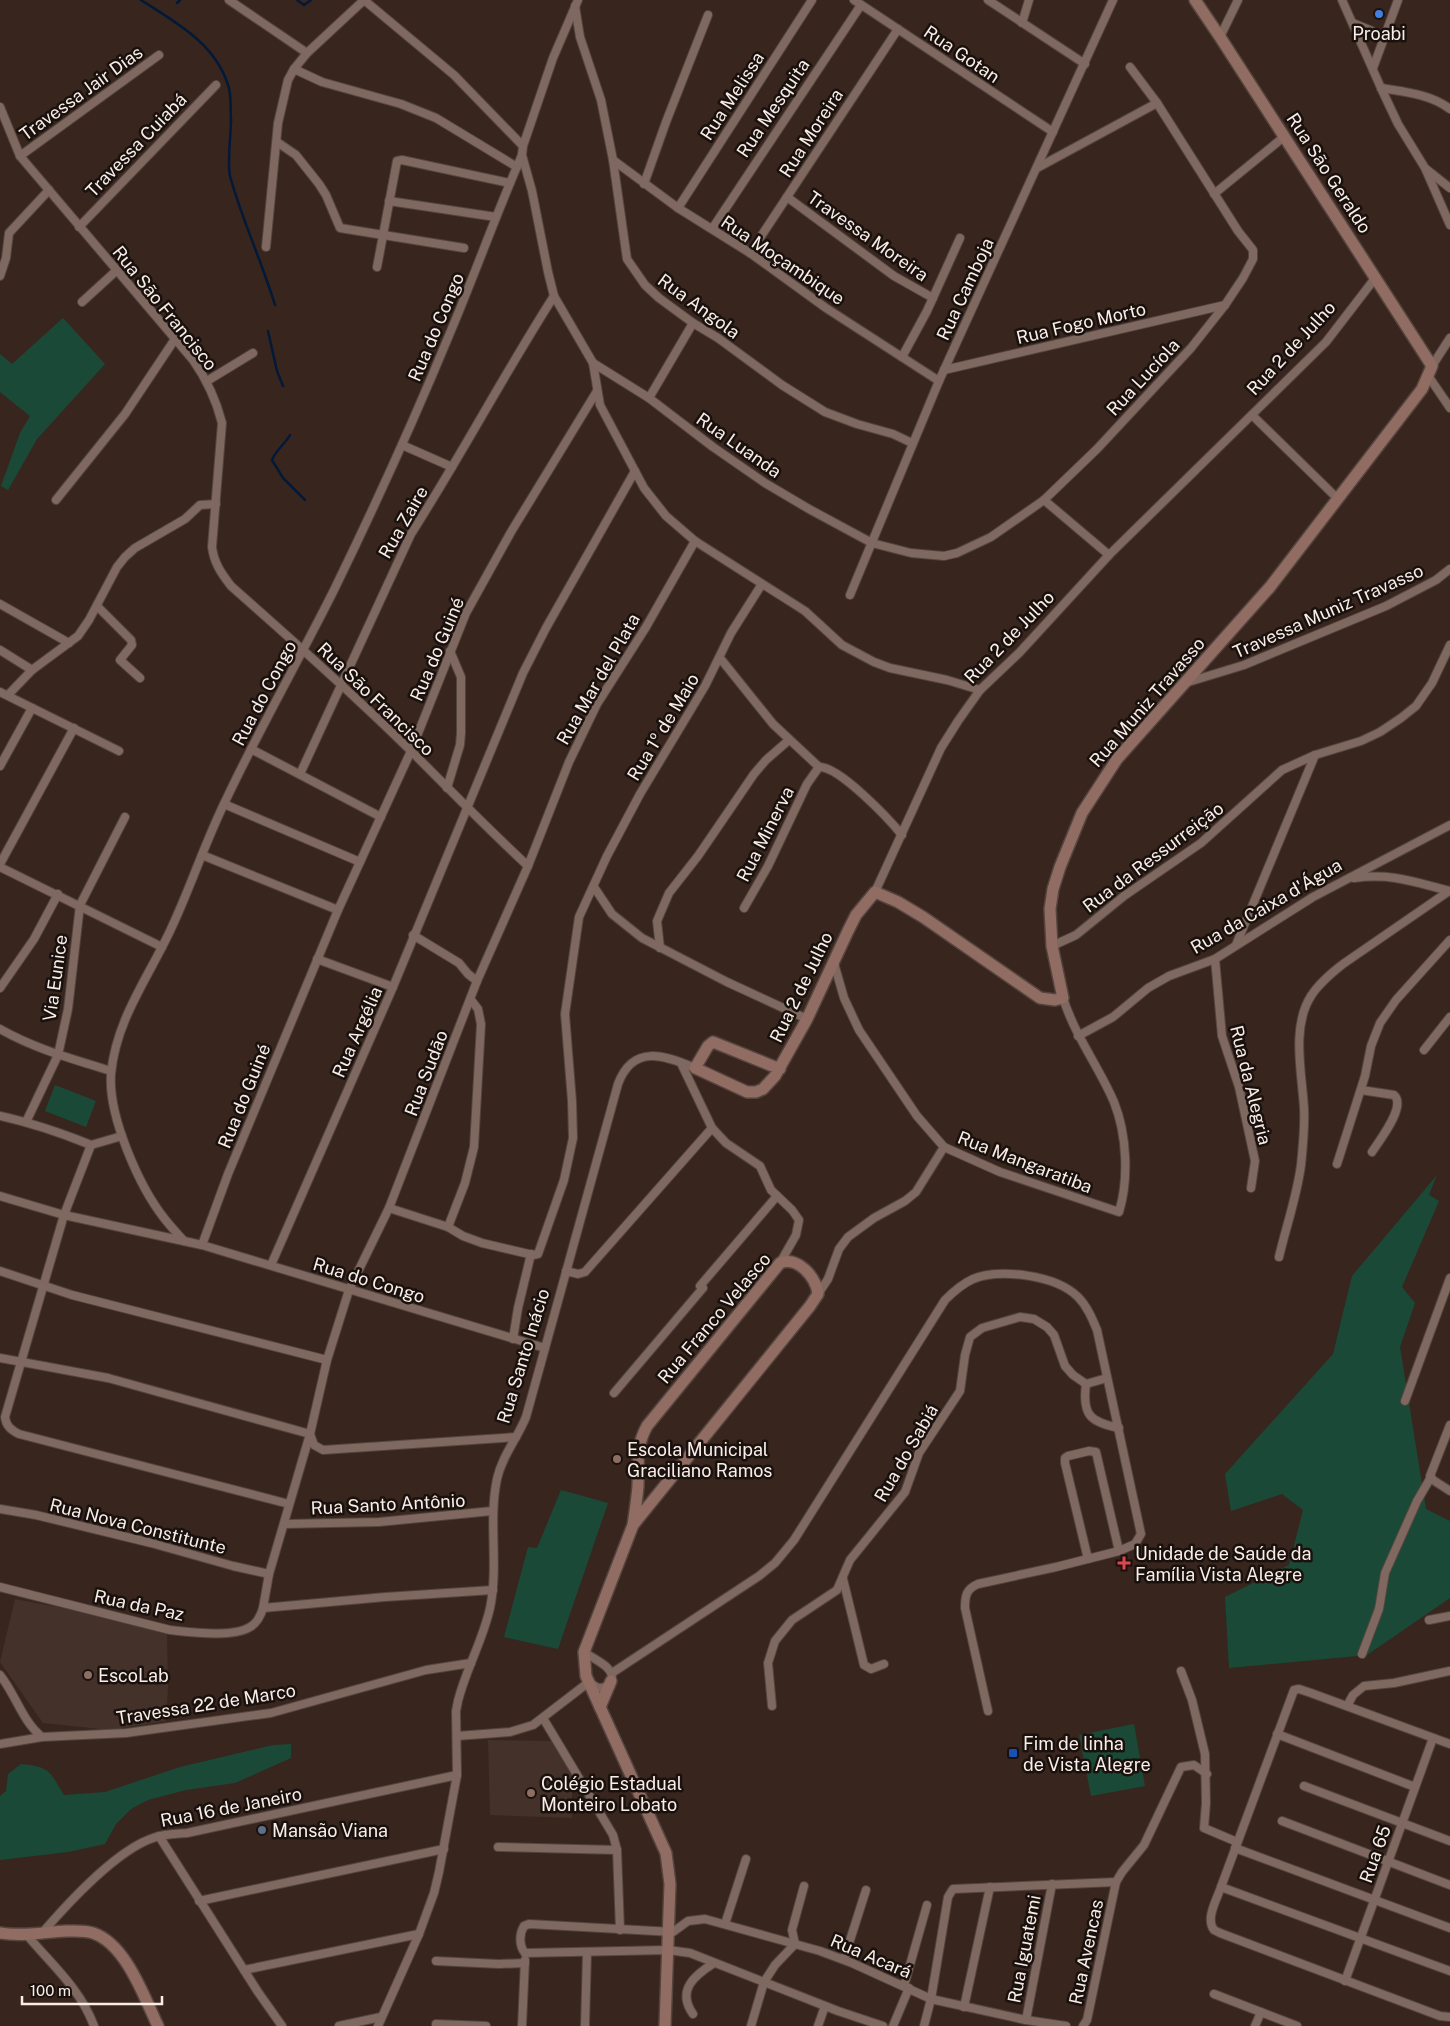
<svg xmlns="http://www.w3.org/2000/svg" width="1450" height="2026" viewBox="0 0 1450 2026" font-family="'Public Sans',sans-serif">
	<rect width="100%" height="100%" fill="#38251e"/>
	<g fill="#43312a">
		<path d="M15,1599l106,20 46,14 1,55 -2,33 -56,9 -67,-7 -43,-61z"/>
		<path d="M488,1740l64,1 20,29v48l-82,-3z"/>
	</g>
	<g fill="#1a4a37">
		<path d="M63,318l42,46 -68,75 -29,51 -7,-4 19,-53 10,-17 -30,-24v-38l12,10z"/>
		<path d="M55,1085l41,16 -10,26 -41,-16z"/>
		<path d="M1437,1175l-8,20 10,6 -37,86 13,16 -15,44 26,162 24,12v77l-83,57 -138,13 -4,-71 64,-32 14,-55 -21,-16 -51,17 -6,-37 108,-120 19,-78z"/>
		<path d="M561,1490l47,13 -50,146 -54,-12 24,-90 9,1z"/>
		<path d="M1134,1724l11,62 -54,10 -12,-61z"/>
		<path d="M291,1744v14l-56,25 -49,7 -38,10 -17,9 -15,15 -11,20 -37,8 -68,8v-64l6,-5 2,-17 13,-10c30,3 28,7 43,31l41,-3 75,-25 93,-22z"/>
	</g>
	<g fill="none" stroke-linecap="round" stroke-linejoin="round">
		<g stroke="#031938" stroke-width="2.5">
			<path d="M141,0c34,22 74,43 87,85 4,10 2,24 3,34 0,16 -4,43 -1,57 12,44 32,86 45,129"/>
			<path d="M297,0l7,5 7,-5"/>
			<path d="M177,3l3,-3"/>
			<path d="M268,331l9,40 6,15"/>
			<path d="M290,435c-5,9 -15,16 -18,25l11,18 22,22"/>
		</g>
		<g stroke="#53443e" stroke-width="10">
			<g id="street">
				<path d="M229,0l78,53"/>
				<path d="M854,0l199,132"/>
				<path d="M988,0l97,64"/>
				<path d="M1342,0l39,88 17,36 27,44 25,57"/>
				<path d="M575,6l5,31 21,63 12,60 14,99 18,26 14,13 34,25 25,15 64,47 43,27 32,12 36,10 19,9"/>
				<path d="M1022,23l7,-23"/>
				<path d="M1353,23l31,13"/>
				<path d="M1220,37l18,-37"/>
				<path d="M1373,68l25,-68"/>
				<path d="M294,69l28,13 79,22 35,14 81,49"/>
				<path d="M1381,88c23,4 50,6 69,21"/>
				<path d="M0,107l20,49 173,204c14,20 23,39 29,63l-10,124c2,16 9,26 19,39 61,54 122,108 180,165 39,39 77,78 117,115"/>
				<path d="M277,142l19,13 23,29 7,11 14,33 124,20"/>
				<path d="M523,146l30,-88 25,-58"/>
				<path d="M522,155l10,36 16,81 6,24 39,67 7,42 44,83 22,28 29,25 110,70 37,34 32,17 16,6 57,12 33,10"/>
				<path d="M20,156l139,-101"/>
				<path d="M613,160l65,48 72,45 76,55 113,73"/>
				<path d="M1037,168l120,-65"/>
				<path d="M1426,169l24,19"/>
				<path d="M644,184l22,-62 42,-107"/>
				<path d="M1214,194l71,-58"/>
				<path d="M787,197l107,79 39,22"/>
				<path d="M389,201l107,16"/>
				<path d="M678,208l134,-208"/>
				<path d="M79,227l137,-142"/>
				<path d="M712,229l149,-224"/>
				<path d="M266,247l12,-124 10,-43 6,-11 13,-16 57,-53"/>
				<path d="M750,253l148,-224"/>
				<path d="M377,267l20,-106 5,-1 108,23"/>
				<path d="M0,276l6,-18 3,-25 40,-43"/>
				<path d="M82,302l34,-31"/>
				<path d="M902,357l25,-46 33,-73"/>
				<path d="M593,363l56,35 64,49 52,36 44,26 63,34 39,10 33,3 13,-3 34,-16 53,-37 53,-51 94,-101 34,-43 18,-27 10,-19v-9l-15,-19 -81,-128 -27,-36"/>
				<path d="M1432,366l18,-28"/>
				<path d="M944,370l281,-65"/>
				<path d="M1429,377l21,31"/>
				<path d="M207,381l46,-28"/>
				<path d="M649,398l44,-75"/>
				<path d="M1252,415l86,84"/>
				<path d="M402,445l50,22"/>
				<path d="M56,500l69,-86 50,-75"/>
				<path d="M1044,500l65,55"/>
				<path d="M850,595l89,-214 174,-381"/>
				<path d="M0,604l69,39"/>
				<path d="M97,606l34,34 1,5 -12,15 20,18"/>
				<path d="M0,650l32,20"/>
				<path d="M720,658l53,66 46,43"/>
				<path d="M1185,683l59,-18 142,-59 50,-26 14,-11"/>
				<path d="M0,692l119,59"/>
				<path d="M8,695l24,-25 46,-34 11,-16 28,-53 8,-10 10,-9 50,-29 15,-14 16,-1"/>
				<path d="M251,749l130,68"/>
				<path d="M0,766l32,-58"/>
				<path d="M300,774l111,-240c50,-78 93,-160 143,-238"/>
				<path d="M447,788l13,-43 1,-12v-56l-11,-26"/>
				<path d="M224,804l136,58"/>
				<path d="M202,855l136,55"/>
				<path d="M0,864l74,-136"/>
				<path d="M0,867l162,80"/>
				<path d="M1354,878c39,-5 60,4 96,13"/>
				<path d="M594,887l18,27 30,24 85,44 80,37"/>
				<path d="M875,892l66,-144 17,-27 22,-31 39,-37 90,-98 217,-213 50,-65"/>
				<path d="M744,908l24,-42 39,-82 12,-17c20,-1 70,52 83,68"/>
				<path d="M413,935l46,28 9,11 9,7"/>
				<path d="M1236,945l79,-190"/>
				<path d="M1052,946l24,-11 48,-39 77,-53 81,-73 33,-15 46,-14 19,-9 21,-14 15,-12 16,-23 18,-38"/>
				<path d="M660,948l-3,-27 12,-28 29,-37 56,-82 12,-14 23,-20"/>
				<path d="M317,959l76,28"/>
				<path d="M1215,959l7,77 17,51 16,74 -4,27"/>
				<path d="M834,963l10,35 15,32 58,86 27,31 56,25 119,40c10,-33 8,-77 -5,-110 -16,-37 -38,-64 -51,-104"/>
				<path d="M0,988l34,-49 24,-45"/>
				<path d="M0,1029c35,20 73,30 111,42"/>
				<path d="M1078,1036l35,-19 35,-29 21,-12 46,-17 98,-62 137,-72"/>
				<path d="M1424,1050l26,-33"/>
				<path d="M681,1063l31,65 14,15 34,23 11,24 21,20 7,10 -3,15 -16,28"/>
				<path d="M1361,1090l33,5c13,11 -15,46 -22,57"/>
				<path d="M0,1116c32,7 61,17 91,29"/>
				<path d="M26,1122l32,-67 10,-46 12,-104 45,-88"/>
				<path d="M91,1145l-27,70 -59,202c1,9 6,13 14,17l270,70"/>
				<path d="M91,1145l31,-9"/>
				<path d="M1337,1164l28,-88 6,-30 9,-23 16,-23 54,-60"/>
				<path d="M0,1196l64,19 138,30 343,103"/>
				<path d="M389,1208l59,19 15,9 19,7 51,12 5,-1 26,-74 9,-42 -1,-37 -7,-87 14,-97 28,-61 33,-62 65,-108 26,-53 31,-49"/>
				<path d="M448,1227l17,-44 9,-36 7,-123 -3,-15 -7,-9"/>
				<path d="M184,1241c-7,-8 -14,-15 -20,-23 -25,-32 -56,-102 -53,-144 5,-54 37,-96 59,-143 20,-42 34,-86 54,-127 34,-73 74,-142 110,-214 41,-84 80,-170 116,-257 25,-59 46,-119 72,-178l1,-9 -69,-71 -90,-75"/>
				<path d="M202,1245l26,-71 110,-264 73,-159 55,-138 45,-81 86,-141"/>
				<path d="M1279,1257c7,-30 18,-61 22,-92 2,-19 4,-39 3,-57 -2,-34 -13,-81 7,-112 8,-13 21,-23 32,-32l106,-73"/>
				<path d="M271,1265l122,-278 130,-314 23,-45 89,-157"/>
				<path d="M0,1271l72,24 255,65"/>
				<path d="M566,1271l12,3 7,-2 127,-144"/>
				<path d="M700,1286l77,-90"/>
				<path d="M818,1294l10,-15 11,-30 9,-12 26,-19 31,-17 11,-9 28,-45"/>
				<path d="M513,1339l5,-31 13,-54"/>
				<path d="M0,1358l108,20 202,56 4,11 9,5 193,-13"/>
				<path d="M1086,1384c-4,31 4,38 33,44"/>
				<path d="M614,1393l89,-105"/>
				<path d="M1405,1401l45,-123"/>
				<path d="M1450,1425l-20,51 3,4 17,11"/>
				<path d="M0,1509l36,6 115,28 82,23 36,8"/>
				<path d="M285,1524l94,-2 113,-11"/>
				<path d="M1088,1559l-23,-96v-5l3,-2 21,-5 7,1 23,99"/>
				<path d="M843,1579l21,86 7,4 13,-5"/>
				<path d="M0,1587l170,43c20,2 63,8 80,-3 7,-4 11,-12 13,-19"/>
				<path d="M493,1590l-108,7 -122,11 6,-34 41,-140 17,-74 22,-70 40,-82 88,-227 51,-115 41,-104 28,-58 49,-77 49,-86"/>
				<path d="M1429,1620l21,-4"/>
				<path d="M584,1652c9,7 33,16 27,29 -2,6 -7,7 -13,7l-8,-5"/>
				<path d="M1362,1654l17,-45 6,-36 32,-72 14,-24"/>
				<path d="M1181,1671l11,29 13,54 1,49 -2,25 33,14"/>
				<path d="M612,1673l147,-97 16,-13 19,-23 151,-240c8,-8 17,-16 28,-21 27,-11 83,-4 105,18 9,9 14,21 19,33l44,204 -6,10 -16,7 -63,16 -78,17c-12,5 -13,12 -13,24l23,103"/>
				<path d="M0,1675c16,20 22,46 42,62"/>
				<path d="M772,1706l-4,-43 7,-22 17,-21 45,-30 13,-30 55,-68 14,-39 41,-62 5,-36 5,-18 12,-9 38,-11 14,2 13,8 7,8 11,31 8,9 13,9 21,-6"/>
				<path d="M1347,1706l6,-11 11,-9 30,-3 56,-12"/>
				<path d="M543,1718l70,117 4,15 3,80"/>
				<path d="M1277,1734l138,53"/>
				<path d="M457,1736l53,-4 23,-7 56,-43"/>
				<path d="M0,1744l42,-7 84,-4 145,-20 155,-43 45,-7"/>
				<path d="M1450,1744l-139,-51 -12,-4 -5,1 -73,197c-4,12 -16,32 -7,43l6,3 220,83 10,1"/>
				<path d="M1304,1786l146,55"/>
				<path d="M1282,1821l168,64"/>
				<path d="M159,1836l99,156 24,34"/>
				<path d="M498,1847l119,3"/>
				<path d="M1235,1848l215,80"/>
				<path d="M1221,1887l229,84"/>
				<path d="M199,1901l245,-52"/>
				<path d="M725,1924l21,-65"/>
				<path d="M43,1932c25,-29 74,-82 110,-94 10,-4 23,-4 34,-5l270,-58"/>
				<path d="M26,1934c25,30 54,54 68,92"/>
				<path d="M525,1953c-6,-7 -6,-19 -1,-27l5,-2 144,8 15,-11 17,-2 115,32 32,12 79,36 95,21 40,6"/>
				<path d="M525,1953l143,-3 22,3 148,58 45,15"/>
				<path d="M844,1959l22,-69"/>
				<path d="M436,1961l63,3 26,-1"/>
				<path d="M244,1970l175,-36"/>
				<path d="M1345,1981l88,-243"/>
				<path d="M904,1986l23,-81"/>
				<path d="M1214,1994l83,32"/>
				<path d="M964,2007l26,-120"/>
				<path d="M693,2014c-17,-24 2,-39 21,-51"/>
				<path d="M1026,2020l26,-136"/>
				<path d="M436,2024l50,2"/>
				<path d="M339,2026l42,-9"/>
				<path d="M378,2026l41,-92 15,-41 5,-21 18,-97 -1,-64 2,-10c8,-32 25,-61 32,-93 9,-43 -2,-86 7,-129 5,-23 20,-40 29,-62l92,-333c15,-40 46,-29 77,-16"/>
				<path d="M522,2026l3,-66"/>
				<path d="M585,2026l2,-73"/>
				<path d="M751,2026l13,-44 11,-17 20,-21 -3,-14 12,-44"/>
				<path d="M818,2026l7,-20"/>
				<path d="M893,2026l16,-38"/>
				<path d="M924,2026l7,-27 17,-102 5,-8 163,-7"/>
				<path d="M1083,2026l4,-6 29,-138 6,-10 22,-27 37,-78 13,-2 13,9"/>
				<path d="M1255,2026l6,-14"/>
			</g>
		</g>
		<g stroke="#53443e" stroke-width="14">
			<g id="secondary">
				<path d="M780,1069l-67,-27 -5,4 -13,22 52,24h9l7,-3 12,-13 32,-57 41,-88 8,-16 19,-23 23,10 25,15 117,81 15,2 8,-2 -11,-52 -2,-37 3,-20 7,-22 22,-54 35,-54 153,-172 152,-198 10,-23 -212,-329 -25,-37"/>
				<path d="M633,1525c2,-13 4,-26 5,-39 1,-24 -3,-38 9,-60l133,-163c18,-7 36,14 38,31l-8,12 -177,219 -49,127 2,24 80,177 4,31 -5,142"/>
				<path d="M600,1707l11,-26"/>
				<path d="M0,1933c21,4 45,-1 66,-2 9,0 18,-1 27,2 33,11 51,64 65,93"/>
			</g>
		</g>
		<use href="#street" stroke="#7e6860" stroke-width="8"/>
		<use href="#secondary" stroke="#906c62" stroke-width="11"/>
	</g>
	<circle fill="#3f7fe0" stroke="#19110d" stroke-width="2" cx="1379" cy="14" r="5"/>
	<g fill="#8d6e63" stroke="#19110d" stroke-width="2">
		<circle cx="617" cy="1459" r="5"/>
		<circle cx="88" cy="1675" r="5"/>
		<circle cx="531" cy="1793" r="5"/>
	</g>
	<path fill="#e0444e" stroke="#19110d" stroke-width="2" d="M1121.5 1555.5h5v5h5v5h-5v5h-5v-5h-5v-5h5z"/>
	<rect fill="#1a4fb4" stroke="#19110d" stroke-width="2" x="1008" y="1748" width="10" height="10" rx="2.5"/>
	<circle fill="#5c6f8a" stroke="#19110d" stroke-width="2" cx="262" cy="1830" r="5"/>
	<g text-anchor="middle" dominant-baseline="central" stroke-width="5" stroke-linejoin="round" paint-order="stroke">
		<g font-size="18" fill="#faede8" stroke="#19110d" text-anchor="start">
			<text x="1379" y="33" text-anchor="middle">Proabi</text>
			<text x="627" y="1449">Escola Municipal<tspan x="627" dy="21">Graciliano Ramos</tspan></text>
			<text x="1135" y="1553">Unidade de Saúde da<tspan x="1135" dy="21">Família Vista Alegre</tspan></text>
			<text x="98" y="1675">EscoLab</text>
			<text x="1023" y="1743">Fim de linha<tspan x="1023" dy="21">de Vista Alegre</tspan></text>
			<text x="541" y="1783">Colégio Estadual<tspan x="541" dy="21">Monteiro Lobato</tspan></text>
			<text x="272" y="1830">Mansão Viana</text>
		</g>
		<g font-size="18" fill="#faede8" stroke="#19110d">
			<text transform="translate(962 54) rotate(34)">Rua Gotan</text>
			<text transform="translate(81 93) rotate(-36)">Travessa Jair Dias</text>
			<text transform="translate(732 96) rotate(-57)">Rua Melissa</text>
			<text transform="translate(773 108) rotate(-56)">Rua Mesquita</text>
			<text transform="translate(811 133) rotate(-57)">Rua Moreira</text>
			<text transform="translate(136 145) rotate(-46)">Travessa Cuiabá</text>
			<text transform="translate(1329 173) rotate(57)">Rua São Geraldo</text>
			<text transform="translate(868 236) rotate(35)">Travessa Moreira</text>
			<text transform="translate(783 260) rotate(34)">Rua Moçambique</text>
			<text transform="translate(965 289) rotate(-65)">Rua Camboja</text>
			<text transform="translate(699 306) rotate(36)">Rua Angola</text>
			<text transform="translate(165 308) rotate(51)">Rua São Francisco</text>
			<text transform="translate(1081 323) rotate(-13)">Rua Fogo Morto</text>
			<text transform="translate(436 327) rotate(-67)">Rua do Congo</text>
			<text transform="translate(1291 348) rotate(-47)">Rua 2 de Julho</text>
			<text transform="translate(1143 377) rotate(-47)">Rua Lucíola</text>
			<text transform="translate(739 445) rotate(35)">Rua Luanda</text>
			<text transform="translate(403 522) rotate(-60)">Rua Zaire</text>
			<text transform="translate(1328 611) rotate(-24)">Travessa Muniz Travasso</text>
			<text transform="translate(1009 637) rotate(-46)">Rua 2 de Julho</text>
			<text transform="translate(437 649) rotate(-67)">Rua do Guiné</text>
			<text transform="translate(598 679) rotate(-60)">Rua Mar del Plata</text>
			<text transform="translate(264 693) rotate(-62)">Rua do Congo</text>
			<text transform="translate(376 699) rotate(44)">Rua São Francisco</text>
			<text transform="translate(1147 702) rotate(-49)">Rua Muniz Travasso</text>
			<text transform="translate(663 727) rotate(-59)">Rua 1º de Maio</text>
			<text transform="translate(765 834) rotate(-63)">Rua Minerva</text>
			<text transform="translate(1153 857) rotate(-37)">Rua da Ressurreição</text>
			<text transform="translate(1266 906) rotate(-30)">Rua da Caixa d'Água</text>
			<text transform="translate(55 978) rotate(-82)">Via Eunice</text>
			<text transform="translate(801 987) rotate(-64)">Rua 2 de Julho</text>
			<text transform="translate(357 1032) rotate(-66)">Rua Argélia</text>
			<text transform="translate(426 1073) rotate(-69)">Rua Sudão</text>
			<text transform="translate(1251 1085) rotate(76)">Rua da Alegria</text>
			<text transform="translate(244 1096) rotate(-68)">Rua do Guiné</text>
			<text transform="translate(1025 1162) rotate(21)">Rua Mangaratiba</text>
			<text transform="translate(369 1280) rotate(17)">Rua do Congo</text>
			<text transform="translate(714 1318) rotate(-50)">Rua Franco Velasco</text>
			<text transform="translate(523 1356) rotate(-73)">Rua Santo Inácio</text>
			<text transform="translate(906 1453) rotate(-60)">Rua do Sabiá</text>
			<text transform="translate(388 1504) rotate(-3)">Rua Santo Antônio</text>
			<text transform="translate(138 1526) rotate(14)">Rua Nova Constitunte</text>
			<text transform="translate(139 1605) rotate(12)">Rua da Paz</text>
			<text transform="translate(206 1704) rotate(-9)">Travessa 22 de Marco</text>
			<text transform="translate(231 1807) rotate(-11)">Rua 16 de Janeiro</text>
			<text transform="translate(1375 1854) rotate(-70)">Rua 65</text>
			<text transform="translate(1024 1949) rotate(-79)">Rua Iguatemi</text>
			<text transform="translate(1086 1952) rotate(-78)">Rua Avencas</text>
			<text transform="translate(871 1956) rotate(23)">Rua Acará</text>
		</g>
	</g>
	<path d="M22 1996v8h140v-8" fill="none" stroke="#faede8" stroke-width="2.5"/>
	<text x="30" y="1996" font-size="15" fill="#faede8" stroke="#19110d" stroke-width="4" paint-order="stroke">100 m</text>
</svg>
